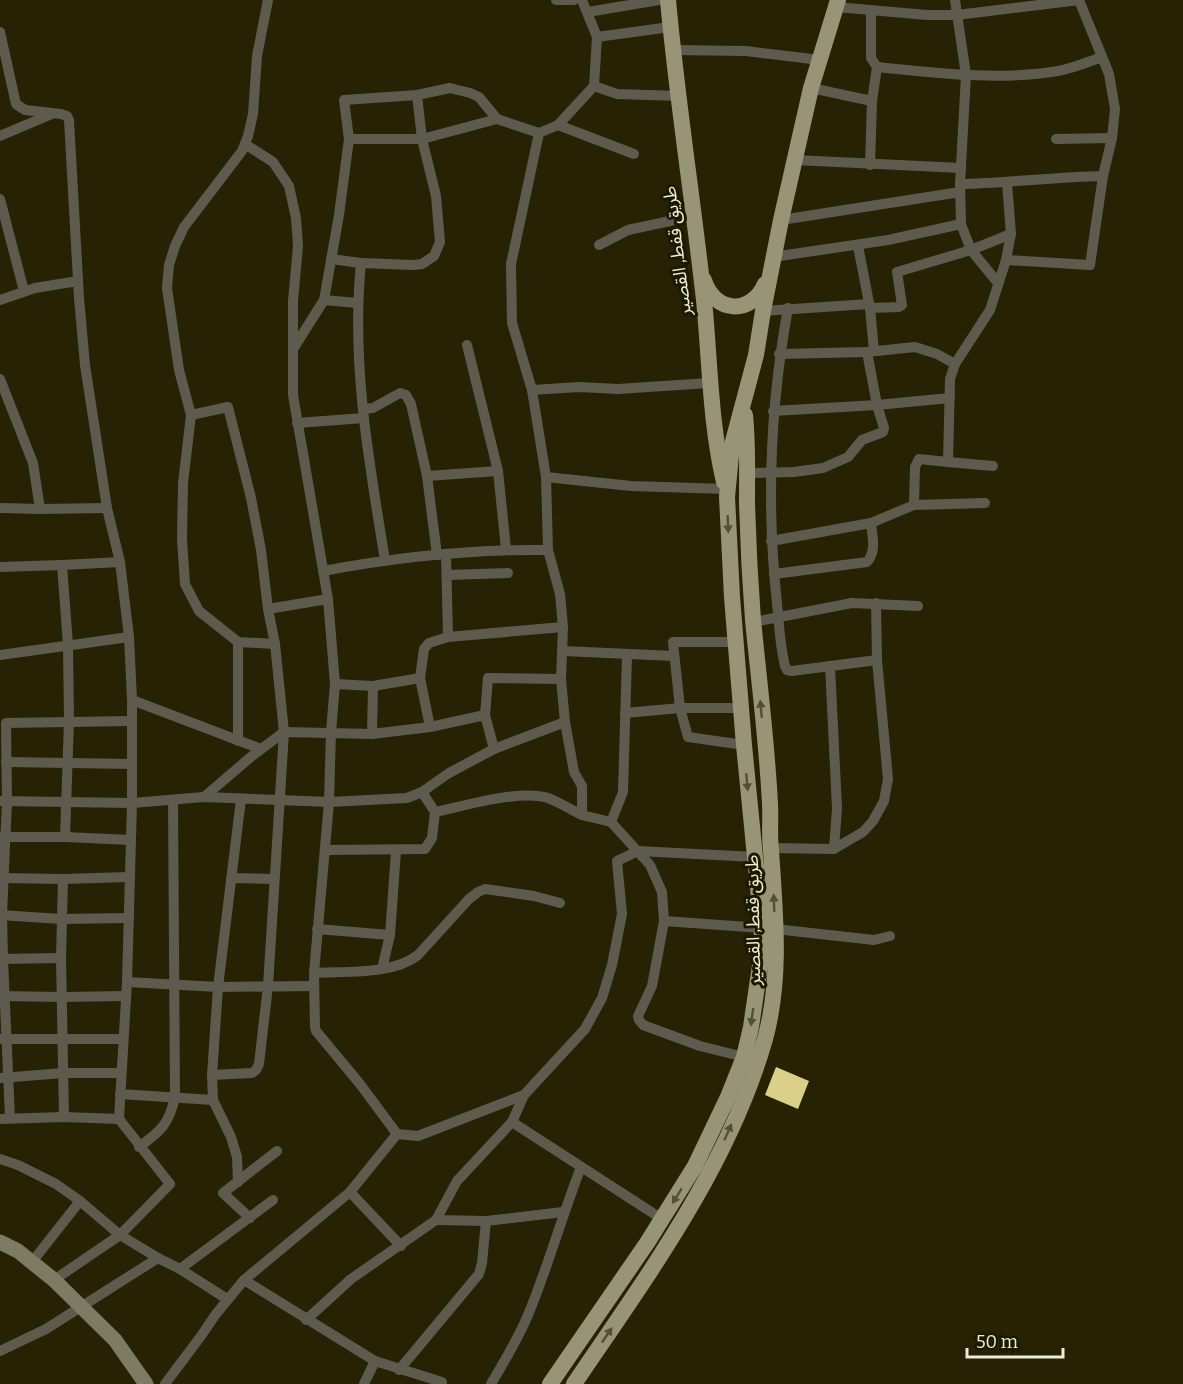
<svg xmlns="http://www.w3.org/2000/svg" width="1183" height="1384" viewBox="0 0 1183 1384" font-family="Bitter,'Noto Sans Arabic',serif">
	<rect width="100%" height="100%" fill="#272203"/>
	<path fill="#dad088" d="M776,1067l33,14 -11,28 -33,-14z"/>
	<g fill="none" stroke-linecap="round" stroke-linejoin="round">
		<g stroke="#5d5b4d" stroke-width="10">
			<path d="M268,0l-11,56 -4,58 -5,22 -6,15 -58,76 -9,19 -6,19 -2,23 12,82 12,45 -8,68 -1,56 3,45 14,27 39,31 37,2"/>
			<path d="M556,0h18"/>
			<path d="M955,0l11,75 -6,109 1,40 10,26 27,33"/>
			<path d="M836,7l91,8h30l122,-15"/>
			<path d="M871,10v48l6,9"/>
			<path d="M588,12l71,-12"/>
			<path d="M0,32l16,72 9,6 36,4 6,2 2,4 10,178 6,67 22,143 13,54 9,75 3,63v103l72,-6 125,5 78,-4 15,-6 27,-19 45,-24 71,-27"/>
			<path d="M597,37l73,-10"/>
			<path d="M674,50l72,1 74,9"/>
			<path d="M594,86l23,8 61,2"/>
			<path d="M811,88l61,13"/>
			<path d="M558,125l76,29"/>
			<path d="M539,133l-28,131 1,59 20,67 14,87 2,73 12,44 3,33 -2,52 4,43 9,50 8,14v29l29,7 39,43 12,27 2,29 -12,65 -14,30 1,4 4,5 57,21 44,11"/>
			<path d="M0,136l52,-22"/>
			<path d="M349,139h73l75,-20 42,14 19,-8 36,-39 3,-49 -15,-37"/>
			<path d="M1056,139l56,-1"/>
			<path d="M245,144l28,18 16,24 7,32 2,28 -5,55v94l35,204 7,85 -4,48 -2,70 -15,171 1,54 1,4 44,53 37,50 21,2 106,-41"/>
			<path d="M795,160l166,8"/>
			<path d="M870,165l2,-64 5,-34c60,6 122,14 181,4 15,-3 30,-9 44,-14"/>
			<path d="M960,184c48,-1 95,-7 143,-8"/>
			<path d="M0,199l24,92"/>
			<path d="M781,220l179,-28"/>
			<path d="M599,245l29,-15 65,-14"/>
			<path d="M858,246l12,62 4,43"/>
			<path d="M773,257l115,-17 73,-16"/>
			<path d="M331,259l30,4 52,2 9,-1 12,-8 6,-14 -4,-46 -14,-57 -5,-44"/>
			<path d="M1006,260l84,5 13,-89 9,-38 3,-29 -6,-35 -30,-74"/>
			<path d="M361,263c-10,100 8,199 24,297"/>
			<path d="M0,300l35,-12 43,-7"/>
			<path d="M324,300l33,3"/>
			<path d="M788,308c-18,99 -22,195 -11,295 2,21 3,43 8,63l2,4 5,1 85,-11"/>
			<path d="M870,308l29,-1 3,-2 -5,-33 74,-22 40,-16"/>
			<path d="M763,311l106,-7"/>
			<path d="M467,345l31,126 8,78"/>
			<path d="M295,346l29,-46 15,-85 10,-76 -5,-39 73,-5 33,-7 20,5 9,4 18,22"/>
			<path d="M779,354l88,-2 48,-5 22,7 18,10"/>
			<path d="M0,379l33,84 7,46 67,-1"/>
			<path d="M532,390l47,-3 39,2 91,-6"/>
			<path d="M363,409l10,-1 27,-15 6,2 5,9 16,72 10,79"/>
			<path d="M773,411l104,-6 73,-7"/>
			<path d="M191,415l37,-8 23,91 10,52 7,59 7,35 9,88 -16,254 -9,78 -3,6 -4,3 -40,2"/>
			<path d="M297,423l67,-5"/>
			<path d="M948,462l45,4"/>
			<path d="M747,473l47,-1 29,-4 25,-11 14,-17 21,-8 1,-4 -7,-23 -10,-53"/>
			<path d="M427,476l71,-5"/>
			<path d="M546,477l85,9 95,3"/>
			<path d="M914,505l1,-38 4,-8 29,3 2,-83 5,-15 35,-54 16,-50 5,-26 -4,-51"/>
			<path d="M0,508l40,1"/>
			<path d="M771,541l100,-18 43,-18 71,-2"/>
			<path d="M446,554l2,83"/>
			<path d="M0,567l62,-2"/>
			<path d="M323,571c74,-14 149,-22 225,-21"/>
			<path d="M774,574l93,-12c10,-11 5,-26 4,-39"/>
			<path d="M448,575l60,-2"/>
			<path d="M268,609l60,-10"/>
			<path d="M754,622l98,-19 66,3"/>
			<path d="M238,642v99"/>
			<path d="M736,642h-63l7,66 8,29 56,8"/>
			<path d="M563,651l111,5"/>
			<path d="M0,655l129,-18"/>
			<path d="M830,666l7,142 -3,41"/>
			<path d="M335,684l38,2 47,-8"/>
			<path d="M132,700l129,49"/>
			<path d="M625,713l55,-5h62"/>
			<path d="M430,727l-10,-49 4,-29 5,-6 19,-6 115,-10"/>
			<path d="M372,734l1,-48"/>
			<path d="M494,749l-9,-34 3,-37 73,1"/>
			<path d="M6,762l126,2"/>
			<path d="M204,797l48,-41 32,-24 88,2 58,-7 55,-12"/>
			<path d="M0,801l132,2 -5,179 -8,137 -55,-2 -64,2"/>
			<path d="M435,812c29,-6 85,-23 113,-14 11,4 23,12 34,17"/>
			<path d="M611,822l12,-30 4,-137"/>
			<path d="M0,837h65l66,3"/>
			<path d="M65,837l4,-116 -1,-76 -6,-80 58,-3"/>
			<path d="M770,848l64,1 29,-17 10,-11 11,-20 4,-22 -11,-119 -1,-57"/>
			<path d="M325,850l100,-1 7,-11 3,-26 -13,-20"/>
			<path d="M0,878l63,1 66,-2"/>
			<path d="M231,878l43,1"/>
			<path d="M63,879l-2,79 3,159"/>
			<path d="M0,915l61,4 68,-1"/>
			<path d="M664,921l98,7"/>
			<path d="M317,929l73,6"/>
			<path d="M775,929l99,11 16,-4"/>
			<path d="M0,959l61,-1"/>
			<path d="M382,969l8,-34 6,-84"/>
			<path d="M314,973c32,-2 79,2 104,-18l51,-56 9,-7 7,-3 49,7 26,7"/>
			<path d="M127,982l91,5 96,-1"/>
			<path d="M0,996l63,1 63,-1"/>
			<path d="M1,1039h122"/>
			<path d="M0,1078l64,-5h57"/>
			<path d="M120,1094l93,6"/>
			<path d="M10,1118l-7,-159 -1,-44 5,-114 -1,-78 126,-2"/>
			<path d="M512,1122l150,97"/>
			<path d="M139,1147c22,-16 30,-23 36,-50l-2,-297"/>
			<path d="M0,1159l18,6 38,19 24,17 40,34 38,23 22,11 47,30"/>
			<path d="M238,1182l-1,-25 -6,-20 -18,-37 -1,-25 6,-88 23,-188"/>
			<path d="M350,1192l51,54"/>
			<path d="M250,1218l-27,-25 54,-42"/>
			<path d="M436,1220l50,1 77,-9"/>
			<path d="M32,1262l48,-61"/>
			<path d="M180,1269l93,-69"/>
			<path d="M54,1280l66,-45 50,-51 -51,-65"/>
			<path d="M244,1280l131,81 67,21"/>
			<path d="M306,1320l45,-41 85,-59 21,-39 55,-59 12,-27 61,-66 17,-31 10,-33 10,-51 -5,-53 21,-10 117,6"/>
			<path d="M0,1351l46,-22 112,-71"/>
			<path d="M399,1370l80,-96 3,-11 4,-42"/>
			<path d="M165,1384l36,-48 15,-22 28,-34 106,-88 47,-58"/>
			<path d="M364,1384l11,-23"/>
			<path d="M491,1384c13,-22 27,-45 37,-69 20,-48 34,-99 53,-148"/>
		</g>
		<path stroke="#7e7b65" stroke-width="15" d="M0,1242l18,9 36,29 61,60 31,44"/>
		<g stroke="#979477" stroke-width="16">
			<path d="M668,0c9,100 25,200 36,300 6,61 6,122 20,182"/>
			<path d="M704,280c10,33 47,36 61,4"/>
			<path d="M550,1384l97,-141 48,-77 33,-69 16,-40 7,-30 10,-68 1,-31 -18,-183 -12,-148 -5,-100 5,-52 24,-90 7,-44 18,-91 30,-132 27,-88"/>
			<path d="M574,1384c73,-108 155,-218 191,-345 17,-61 10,-126 6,-189 -2,-15 0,-31 -1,-46 -3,-61 -11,-123 -17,-184 -3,-39 -5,-79 -6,-118 0,-29 1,-58 -2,-87"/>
		</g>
	</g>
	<defs><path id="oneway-solid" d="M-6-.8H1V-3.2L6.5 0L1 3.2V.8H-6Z" transform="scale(1.5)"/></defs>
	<g fill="#545036">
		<use href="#oneway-solid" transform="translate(728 524) rotate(88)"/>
		<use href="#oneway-solid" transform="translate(761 709) rotate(-95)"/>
		<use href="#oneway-solid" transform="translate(747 782) rotate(85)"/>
		<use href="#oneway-solid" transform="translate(774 903) rotate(-92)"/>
		<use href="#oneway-solid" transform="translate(752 1017) rotate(98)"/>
		<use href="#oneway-solid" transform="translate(728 1132) rotate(-66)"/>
		<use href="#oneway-solid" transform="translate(677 1196) rotate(122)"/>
		<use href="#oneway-solid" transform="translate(607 1335) rotate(-56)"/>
	</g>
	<g text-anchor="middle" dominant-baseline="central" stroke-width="6" stroke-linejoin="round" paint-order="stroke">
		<g font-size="18" fill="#ecead8" stroke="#1d1900">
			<text transform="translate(677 251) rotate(-97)">طريق قفط, القصير</text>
			<text transform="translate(753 920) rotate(-91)">طريق قفط, القصير</text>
		</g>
	</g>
	<path d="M967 1348v9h96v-9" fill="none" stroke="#ecead8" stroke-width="3"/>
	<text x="976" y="1348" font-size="18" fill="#ecead8" stroke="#1d1900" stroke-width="4.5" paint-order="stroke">50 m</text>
</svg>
